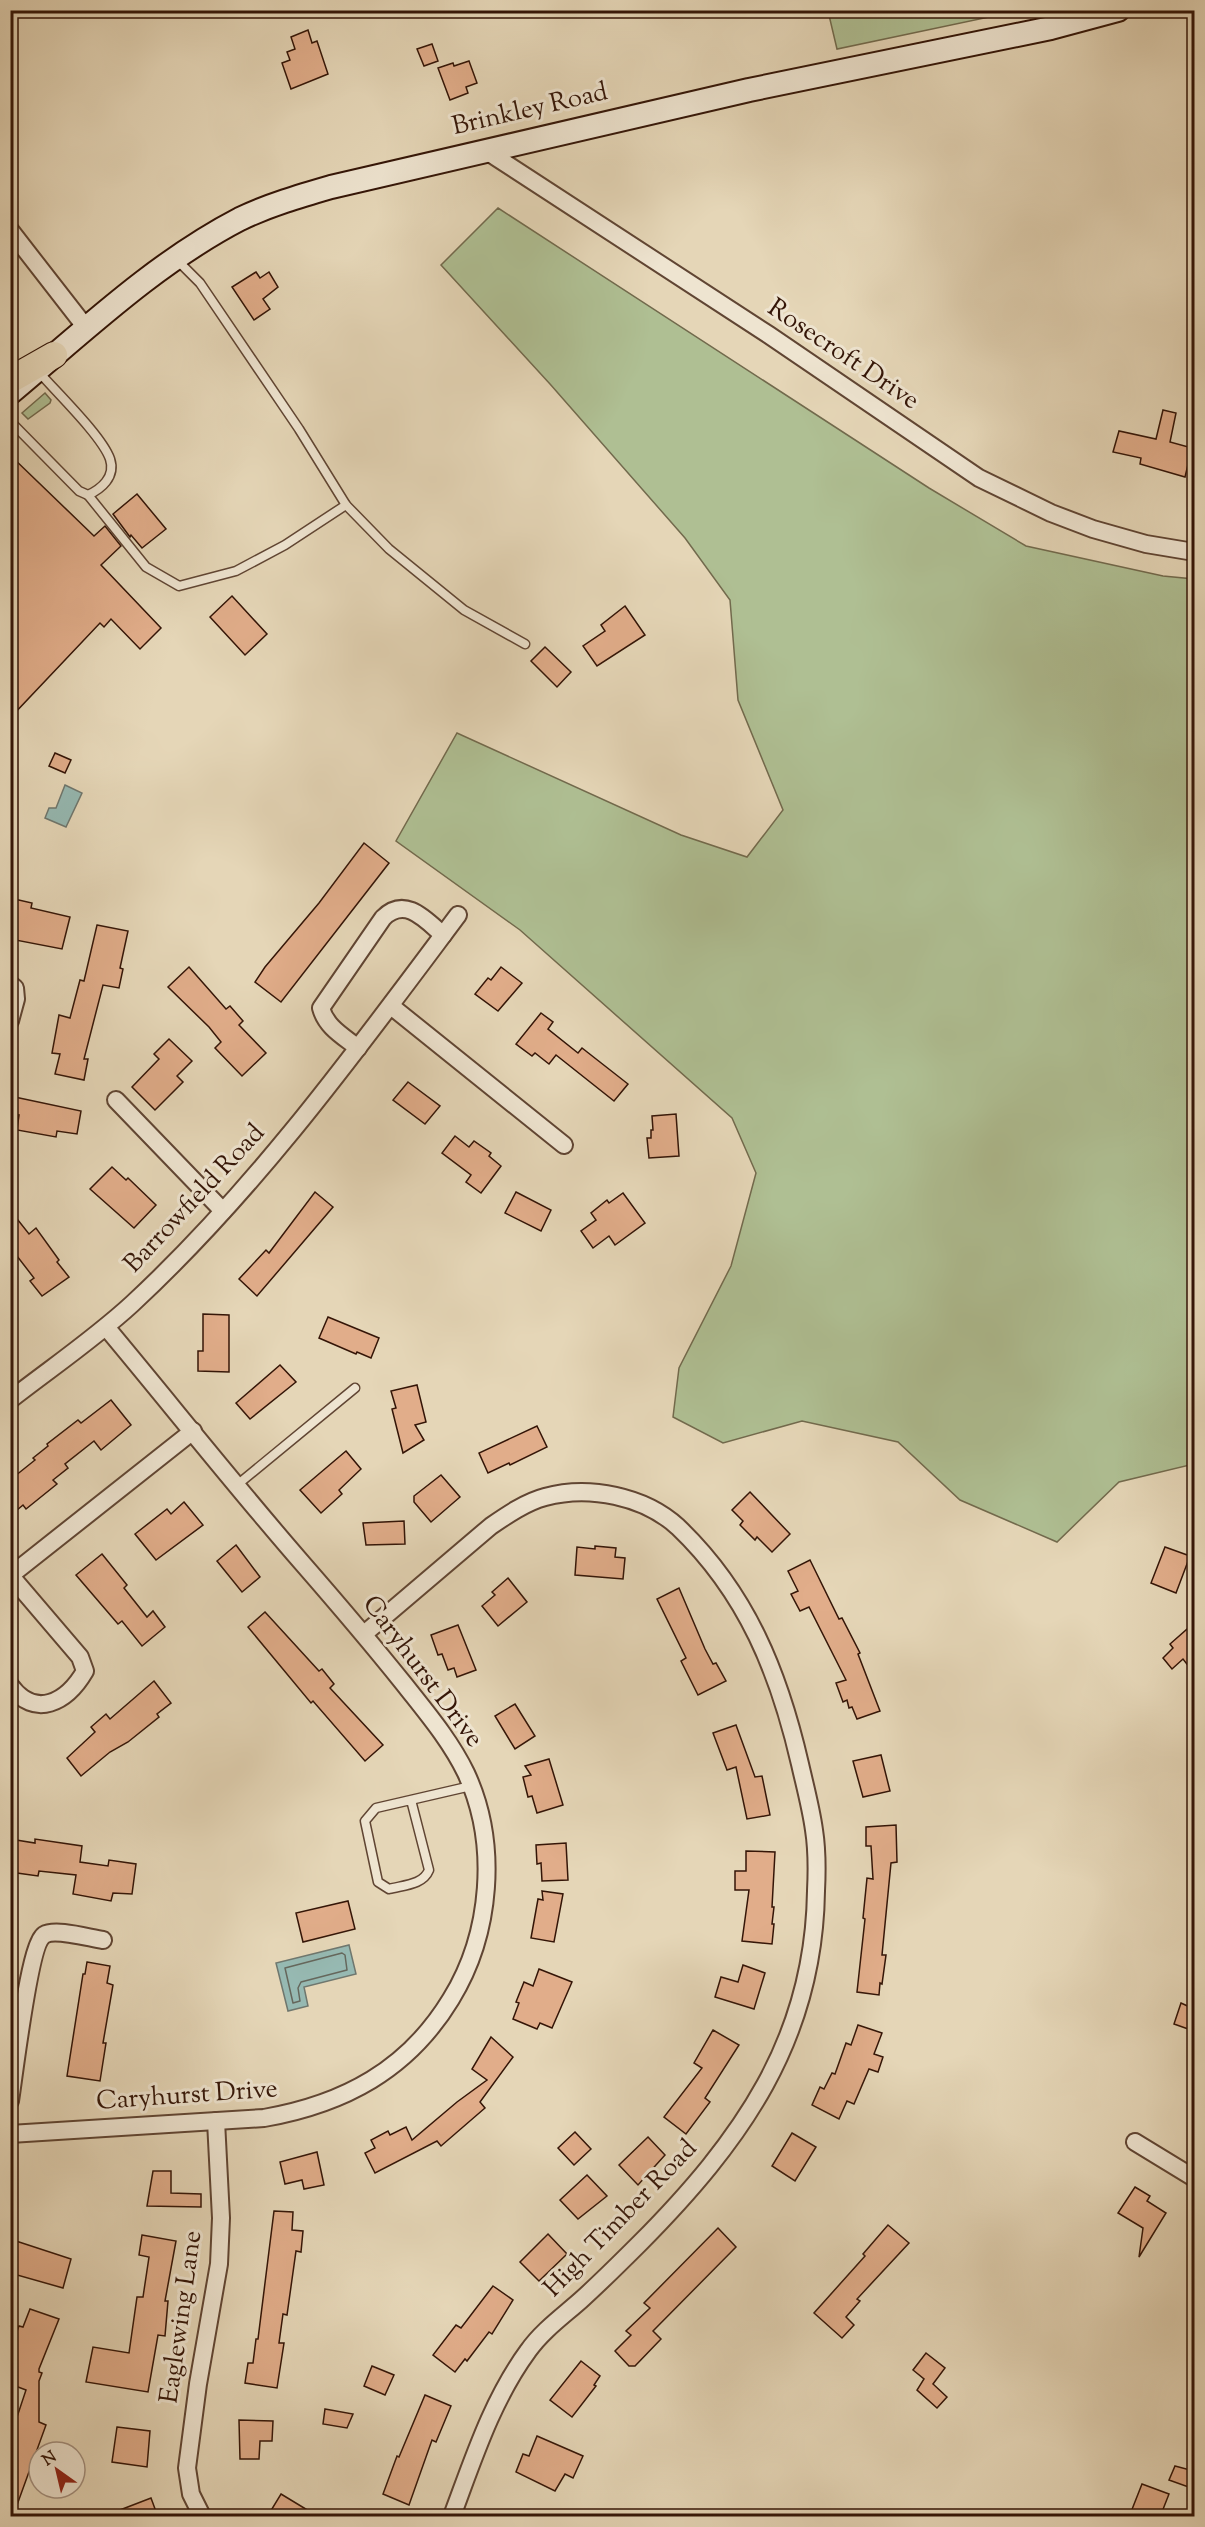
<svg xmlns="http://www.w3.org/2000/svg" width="1205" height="2527" viewBox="0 0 1205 2527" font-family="'Sorts Mill Goudy',serif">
	<rect width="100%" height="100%" fill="#e5d6b7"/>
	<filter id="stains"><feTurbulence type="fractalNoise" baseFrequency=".00333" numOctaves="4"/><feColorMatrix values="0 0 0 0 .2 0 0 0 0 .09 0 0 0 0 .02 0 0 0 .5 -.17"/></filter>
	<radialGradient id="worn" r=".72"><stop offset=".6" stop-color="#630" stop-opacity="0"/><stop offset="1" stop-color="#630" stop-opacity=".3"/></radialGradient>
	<g fill="#afbf93" stroke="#726a4d" stroke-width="1.5">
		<path d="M993,10l1,6 -157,33 -9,-38z"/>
		<path d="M498,208l431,280 97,58 137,30 31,3v885l-75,18 -62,60 -97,-42 -62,-58 -96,-21 -79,22 -50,-26 6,-49 52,-102 25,-93 -24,-55 -212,-188 -124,-89 61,-108 224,102 66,22 36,-47 -45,-110 -8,-100 -45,-62 -135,-154 -109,-119z"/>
		<path d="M45,393l6,7 -1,3 -22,16 -6,-6z"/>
	</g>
	<g fill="#96b9b2" stroke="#6f776e" stroke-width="1.5">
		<path d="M65,785l17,8 -16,34 -21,-9 4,-10h7z"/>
		<path d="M349,1945l7,29 -52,13 4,19 -20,5 -12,-48z"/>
	</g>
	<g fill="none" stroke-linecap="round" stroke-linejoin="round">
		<path stroke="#65675c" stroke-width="1.5" d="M342,1953l3,2 2,15 -46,12 -3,6 2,13 -7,2 -8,-35z"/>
	</g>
	<g fill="#e1ad8a" stroke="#341507" stroke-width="1.5">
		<path d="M308,30l4,13 5,-2 11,33 -37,15 -9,-26 8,-3 -3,-8 8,-3 -4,-12z"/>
		<path d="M432,44l6,17 -14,5 -7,-17z"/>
		<path d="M469,61l8,22 -11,4 2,6 -18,7 -12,-32 15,-5 1,3z"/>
		<path d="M256,272l4,6 9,-6 9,15 -15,12 7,10 -16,11 -22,-33z"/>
		<path d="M1163,410l13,3 -6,29 22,6 -7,29 -45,-13 1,-6 -28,-6 6,-21 37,8z"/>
		<path d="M10,455l84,81 11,-10 16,20 -20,19 60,63 -21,21 -29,-30 -7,8 -4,-4 -90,95z"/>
		<path d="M137,494l29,35 -24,19 -11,-13 -1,2 -17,-23z"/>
		<path d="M232,596l35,38 -22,21 -35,-38z"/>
		<path d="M625,606l20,29 -48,31 -14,-20 22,-15 -4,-6z"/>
		<path d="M545,647l26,25 -14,15 -26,-26z"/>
		<path d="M55,753l16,7 -6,13 -16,-7z"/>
		<path d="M364,843l25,20 -108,139 -26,-20 10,-15 54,-64z"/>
		<path d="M10,898l22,5 -1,5 39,9 -8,32 -52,-10z"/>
		<path d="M97,925l31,6 -8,37 3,1 -4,19 -16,-3 -19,74h4l-4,21 -29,-6 5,-20 -8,-1 7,-38 11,3 10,-38 4,1z"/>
		<path d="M189,967l37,42 4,-3 13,15 -4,4 27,28 -24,23 -27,-28 6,-6 -12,-15 -41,-40z"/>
		<path d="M501,967l21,16 -24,28 -23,-17 13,-16 3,2z"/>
		<path d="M541,1013l12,9 -5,7 30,24 4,-5 46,36 -14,17 -58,-46 -7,9 -14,-11 -3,3 -16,-12z"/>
		<path d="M169,1039l23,22 -15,15 6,6 -28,28 -23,-23 27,-28 -5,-5z"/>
		<path d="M408,1082l32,24 -15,18 -32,-24z"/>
		<path d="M10,1096l71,15 -4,23 -20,-3 -1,6 -39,-7 2,-15 -9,-1z"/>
		<path d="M676,1114l3,42 -30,2 -2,-20h4v-8h2l-1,-14z"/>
		<path d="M455,1136l14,11 5,-6 17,12 -2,3 12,10 -20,27 -15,-11 5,-7 -29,-22z"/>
		<path d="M112,1167l14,13 2,-2 28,27 -22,23 -44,-39z"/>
		<path d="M315,1192l18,15 -76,89 -18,-17 27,-29 3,3z"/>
		<path d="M516,1192l35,18 -10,21 -36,-18z"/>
		<path d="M623,1193l22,30 -30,22 -6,-9 -16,12 -12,-17 15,-11 -5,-7 16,-13 2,3z"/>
		<path d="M10,1210l19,24 7,-6 23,32 -2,2 12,15 -27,19 -12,-15 4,-3 -24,-31z"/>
		<path d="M203,1314l26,1v57l-31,-1v-20h5z"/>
		<path d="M328,1317l51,21 -8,20 -14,-6 -1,2 -37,-16z"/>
		<path d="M280,1365l16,17 -46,37 -14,-16z"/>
		<path d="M417,1385l9,37 -11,3 9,15 -21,13 -11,-44 4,-1 -5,-17z"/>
		<path d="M111,1400l20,25 -30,25 -7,-9 -29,23 3,4 -15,12 4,4 -31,25 -3,-4 -13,11v-36l25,-20 -2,-2 15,-12 -1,-2 31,-24 3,3z"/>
		<path d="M537,1426l10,21 -37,18 -1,-2 -21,10 -9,-20z"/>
		<path d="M346,1451l15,18 -22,21 3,4 -21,19 -21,-23z"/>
		<path d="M441,1475l19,22 -29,25 -17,-20v-6z"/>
		<path d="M750,1492l40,42 -18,18 -15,-15 -2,3 -15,-15 3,-4 -11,-11z"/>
		<path d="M184,1502l19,23 -47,35 -21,-26 32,-25 4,5z"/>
		<path d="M404,1521l1,23 -39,1 -3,-22z"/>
		<path d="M236,1545l24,32 -18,15 -25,-31z"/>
		<path d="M595,1546l21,2 -1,9 10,1 -2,21 -48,-4 2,-28 18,2z"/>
		<path d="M1165,1547l25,9 -14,37 -25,-10z"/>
		<path d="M102,1554l25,31 -3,3 23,29 6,-6 12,16 -23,19 -20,-25 -4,3 -42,-49z"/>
		<path d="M810,1560l29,59 3,-1 18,35 -2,1 22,57 -23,8 -5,-12 -3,1 -2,-8 -4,2 -7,-19 10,-3 -37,-73 -9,4 -9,-17 7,-3 -10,-20z"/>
		<path d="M508,1578l19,24 -29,24 -16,-20 13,-11 -3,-3z"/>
		<path d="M679,1588l26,61 8,15 3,-1 10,18 -28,14 -17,-34 5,-3 -29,-59z"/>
		<path d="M265,1612l54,59 3,-2 12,15 -4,4 53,57 -18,16 -52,-60 -2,2 -63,-76z"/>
		<path d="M1194,1623v50l-11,-14 -11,10 -9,-11 10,-10 -3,-4z"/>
		<path d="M458,1625l18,45 -19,7 -3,-9 -6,2 -6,-16 -4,1 -7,-20z"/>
		<path d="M154,1681l17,22 -14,11 2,3 -31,25 -18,10 -29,24 -14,-18 28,-26 -4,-5 15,-13 4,5z"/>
		<path d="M515,1704l20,32 -20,13 -20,-33z"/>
		<path d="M736,1725l19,52 7,-1 8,39 -23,4 -11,-52 -9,3 -14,-37z"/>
		<path d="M881,1755l9,36 -27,6 -10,-36z"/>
		<path d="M549,1759l14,46 -26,8 -5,-17 -4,1 -5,-20 8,-2 -6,-9z"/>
		<path d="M896,1825l1,37 -6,1 -9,92h4l-4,29 -2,-1 -1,12 -22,-3 8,-73 -2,-1 4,-40 6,1 -2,-33h-5v-19z"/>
		<path d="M10,1839l25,4v-4l47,7 -2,16 28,4 1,-6 27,4 -4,30 -19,-1 -2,8 -38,-7 3,-19 -37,-4 -1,5 -28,-4z"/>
		<path d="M566,1843l2,37 -26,1 -1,-18 -4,1 -1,-19z"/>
		<path d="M746,1851l29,1 -3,55h2l-2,17h2l-2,20 -30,-3 7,-51h-14v-19h11z"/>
		<path d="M542,1891l21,3 -9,48 -23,-4 7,-39 5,1z"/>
		<path d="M348,1901l7,28 -52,13 -7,-29z"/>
		<path d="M87,1962l23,4 -3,17 6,2 -10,58h3l-6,38 -33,-5 16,-102h2z"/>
		<path d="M743,1965l22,8 -11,36 -39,-12 6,-20 17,5z"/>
		<path d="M539,1969l33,13 -20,46 -12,-5 -3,6 -24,-10 6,-16 -3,-1 8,-20 9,4z"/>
		<path d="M1181,2003l13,6v11l-3,10 -17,-6z"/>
		<path d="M858,2025l24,8 -8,21 9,3 -5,15 -9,-3 -15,35 -7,-3 -8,18 -27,-14 8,-18 4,2 8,-16 3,1 11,-31 5,2z"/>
		<path d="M713,2030l26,15 -34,53 5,4 -24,32 -22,-17 38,-49 -8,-5z"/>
		<path d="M491,2037l22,20 -33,45 5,6 -44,38 -4,-5 -62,32 -10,-20 10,-5 -4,-8 17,-9 2,4 16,-8 6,13 45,-38 30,-22 -15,-11z"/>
		<path d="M575,2132l16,17 -17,16 -16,-17z"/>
		<path d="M792,2133l24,14 -21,34 -23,-15z"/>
		<path d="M648,2137l17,18 -27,30 -19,-20z"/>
		<path d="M317,2152l7,33 -20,4 -2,-9 -17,4 -5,-22z"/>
		<path d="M153,2171h18v22l30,1v13l-54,-1z"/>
		<path d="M587,2175l20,21 -29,23 -18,-19z"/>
		<path d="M1135,2187l15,9 -3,5 19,12 -27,44 4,-29 -25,-15z"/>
		<path d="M274,2211l19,1 -1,18 11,1 -2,21 -5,-1 -9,64 -4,-1 -4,29h5l-7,45 -32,-5 3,-20h5l3,-24h2z"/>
		<path d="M888,2225l21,18 -52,56 3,2 -14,16 8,8 -12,13 -28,-25 51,-57 -2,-2z"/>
		<path d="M718,2228l18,19 -83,84 8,8 -26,27h-6l-14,-15 16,-16 -5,-4 24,-23 -6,-5z"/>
		<path d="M548,2234l19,20 -28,27 -19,-19z"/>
		<path d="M142,2235l34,6 -11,60h3l-3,35 -7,-1 -10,57 -62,-10 7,-35 36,6 8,-56h6l6,-40 -10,-2z"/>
		<path d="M16,2241l55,18 -8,29 -53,-15v-12z"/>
		<path d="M493,2286l20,14 -21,34 -3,-2 -22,29 -2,-2 -10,13 -22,-17 23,-30 5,3z"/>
		<path d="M30,2309l29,10 -20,50v3l3,1 -3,8v41l7,3 -33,91h-3v-78l16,-48 -16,-6v-34l9,-24 4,1z"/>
		<path d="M926,2353l19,15 -12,16 14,13 -10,11 -20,-18 7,-11 -11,-9z"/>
		<path d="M581,2361l19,15 -6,9 2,1 -24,31 -22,-17z"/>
		<path d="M372,2366l22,9 -9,20 -21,-9z"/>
		<path d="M425,2395l26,11 -15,36 -4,-2 -23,65 -26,-11 14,-38 2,1z"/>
		<path d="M325,2409l28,5 -6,14 -24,-4z"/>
		<path d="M239,2420l34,1 -1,20h-12l-1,18h-19z"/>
		<path d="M117,2427l33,4 -3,36 -35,-5z"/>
		<path d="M537,2436l46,20 -10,22 -8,-4 -10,17 -39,-19 7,-18 6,2z"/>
		<path d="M1175,2466l19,5v18l-25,-9z"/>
		<path d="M1142,2484l27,10 -9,23h-31z"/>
		<path d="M281,2494l38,23h-52z"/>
		<path d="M151,2498l7,19h-50l-1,-2z"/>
	</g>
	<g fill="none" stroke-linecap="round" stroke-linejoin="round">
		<g stroke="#604533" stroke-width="11">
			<g id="lane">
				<path d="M177,260l23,23 99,146 47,76 43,44 75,61 61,34"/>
				<path d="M10,421l69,70 9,4c13,-6 28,-18 22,-36 -8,-23 -54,-67 -72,-88"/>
				<path d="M88,495l58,72 33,19 57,-15 49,-26 61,-40"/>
				<path d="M237,1485l118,-97"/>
				<path d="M411,1800l18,70c-6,15 -25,15 -40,19l-11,-7 -13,-61 11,-13 95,-22"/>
			</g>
		</g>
		<g stroke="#604533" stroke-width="20">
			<g id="street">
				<path d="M485,150l284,185 210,143 72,35 42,16 53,15 48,8"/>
				<path d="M10,230l77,99"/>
				<path d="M10,984l5,4 1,11 -6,22"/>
				<path d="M391,1006l173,139"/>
				<path d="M358,1048c-15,-12 -32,-21 -37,-40l62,-90c22,-22 42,1 60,17"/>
				<path d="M116,1100l107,111"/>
				<path d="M10,1400c41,-32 84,-61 122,-96 124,-115 225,-254 326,-389"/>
				<path d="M10,1575l70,82 5,14c-18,31 -50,49 -75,14"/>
				<path d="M11,1575l182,-144"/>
				<path d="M364,1634l127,-108c16,-11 35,-24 54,-29 44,-12 99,-1 133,30 69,66 101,146 122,237 5,22 11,44 14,66 3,19 3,41 2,61 -2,149 -75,250 -176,352 -19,19 -38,38 -59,57 -18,16 -39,31 -53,51 -36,49 -55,109 -76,165"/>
				<path d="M10,2101c4,-24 19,-156 34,-166 11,-7 45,3 59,5"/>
				<path d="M10,2134l254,-16c80,-14 144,-48 187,-119 40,-65 48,-155 15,-226 -16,-33 -40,-61 -62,-89 -33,-41 -67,-81 -101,-120 -68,-78 -131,-158 -197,-237"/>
				<path d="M1135,2142l59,36"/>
				<path d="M202,2516l-11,-22 -4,-26 11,-84 21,-120 2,-46 -5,-97"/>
			</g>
		</g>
		<g stroke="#341507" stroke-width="26">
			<path id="secondary" d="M10,393c73,-61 145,-130 230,-174 29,-14 60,-23 91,-32l418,-97 302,-62 67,-18"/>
		</g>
		<g stroke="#341507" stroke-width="28">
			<path id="primary" d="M10,380l44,-25"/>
		</g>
		<use href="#lane" stroke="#eee4d0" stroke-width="8"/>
		<use href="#street" stroke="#eee4d0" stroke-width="16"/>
		<use href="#secondary" stroke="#eee4d0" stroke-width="22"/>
		<use href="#primary" stroke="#e5d6b7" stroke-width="26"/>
	</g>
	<g text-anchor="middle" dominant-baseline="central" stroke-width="6" stroke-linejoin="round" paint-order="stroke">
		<g font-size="26" fill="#341507" stroke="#eee4d0">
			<text transform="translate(530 110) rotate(-13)">Brinkley Road</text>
			<text transform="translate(843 355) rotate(34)">Rosecroft Drive</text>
			<text transform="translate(195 1199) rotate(-47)">Barrowfield Road</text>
			<text transform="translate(422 1672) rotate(53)">Caryhurst Drive</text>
			<text transform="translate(187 2096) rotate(-4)">Caryhurst Drive</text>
			<text transform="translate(621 2219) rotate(-46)">High Timber Road</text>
			<text transform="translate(182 2317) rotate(-82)">Eaglewing Lane</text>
		</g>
	</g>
	<rect width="1205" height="2527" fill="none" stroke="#e5d6b7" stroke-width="36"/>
	<rect x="12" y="12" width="1181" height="2503" fill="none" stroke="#341507" stroke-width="3"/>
	<rect x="18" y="18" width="1169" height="2491" fill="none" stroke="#341507" stroke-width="1.5"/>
	<g transform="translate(57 2470) rotate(326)"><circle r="28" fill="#eee4d0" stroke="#a49180" stroke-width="1.5"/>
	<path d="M0-4.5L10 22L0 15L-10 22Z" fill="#8f2418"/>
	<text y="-9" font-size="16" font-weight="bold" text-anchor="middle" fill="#341507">N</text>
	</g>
	<rect width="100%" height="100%" filter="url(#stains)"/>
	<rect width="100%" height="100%" fill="url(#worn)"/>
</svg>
